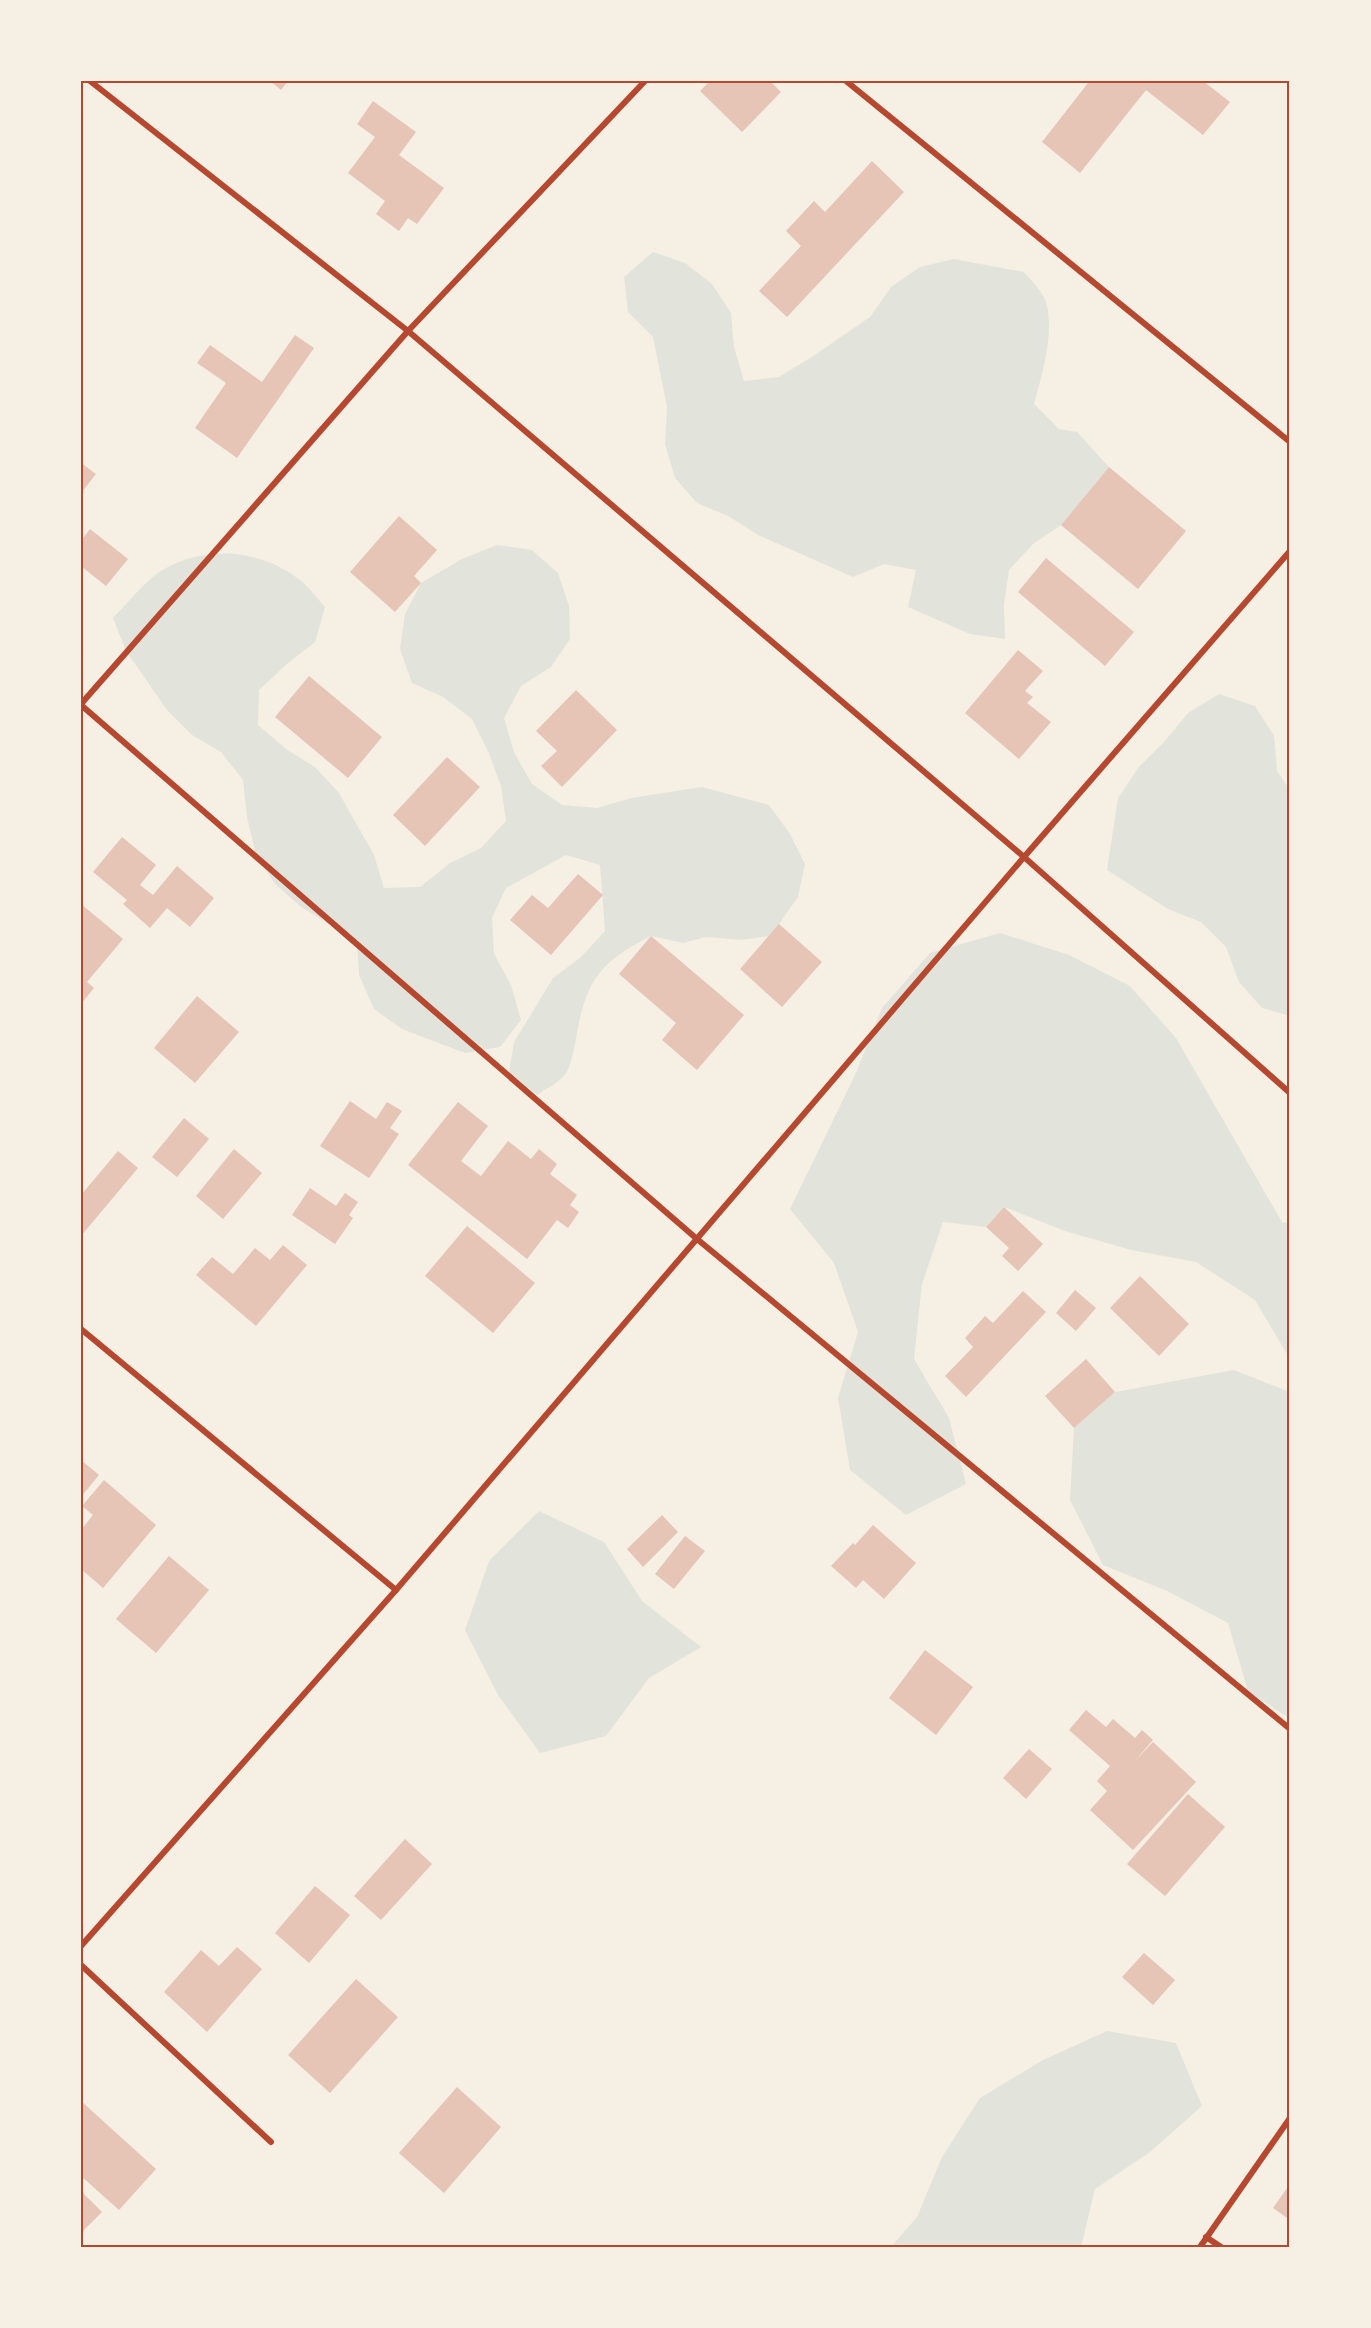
<svg xmlns="http://www.w3.org/2000/svg" width="1371" height="2328" viewBox="0 0 1371 2328" font-family="Mulish,sans-serif">
	<rect width="100%" height="100%" fill="#f6efe4"/>
	<g fill="#e2e4dc">
		<path d="M653,252l32,11 27,21 19,29 3,34 10,34 35,-4 31,-19 60,-41 21,-30 29,-20 34,-8 70,13c7,8 19,20 22,30 9,30 -4,73 -12,102l25,25 18,3 32,35 -48,58 -28,19 -24,26 -5,35 1,34 -35,-5 -62,-27 8,-37 -32,-6 -31,13 -95,-42 -30,-19 -31,-13 -22,-25 -10,-34 2,-37 -14,-70 -25,-25 -4,-35z"/>
		<path d="M497,545l35,5 26,23 11,33 1,33 -19,28 -30,19 -17,32 10,34 18,32 30,21 35,3 34,-10 71,-11 67,18 21,29 15,30 -7,33 -19,27 -2,11 -35,5 -36,-3 -23,6 -32,-7c-49,25 -64,42 -74,97 -2,10 -5,32 -11,40 -5,9 -21,16 -29,22l-28,-23 5,-30 39,-64 28,-21 24,-26 -5,-66 -34,-10 -60,33 -14,30 2,36 17,31 10,35 -21,27 -35,6 -63,-24 -28,-20 -15,-34 -2,-34 -56,-34 -26,-23 -19,-29 -9,-38 -4,-37 -22,-28 -29,-17 -25,-25 -41,-59 -13,-33c15,-15 35,-41 53,-50 43,-23 96,-18 134,12 9,7 17,18 25,27l-10,35 -28,22 -28,26 -1,35 28,24 29,18 24,26 35,62 10,33 36,-1 30,-24 31,-15 25,-27 -5,-35 -13,-35 -16,-32 -29,-22 -31,-14 -12,-34 5,-35 16,-31 41,-24z"/>
		<path d="M1219,694l36,12 19,30 3,35 13,19v226l-28,-8 -23,-26 -13,-35 -25,-25 -33,-13 -61,-39 11,-72 20,-30 26,-26 24,-29z"/>
		<path d="M1000,933l69,22 61,31 46,52 106,184 8,2v135l-35,-59 -59,-38 -65,-12 -66,-19 -61,-24 -18,20 -43,-5 -21,62 -8,75 35,59 17,66 -60,31 -56,-45 -12,-72 20,-66 -24,-69 -44,-54 65,-134 27,-67 48,-55z"/>
		<path d="M1234,1370l56,22v327l-42,-28 -20,-68 -61,-32 -64,-26 -33,-65 4,-72 41,-36z"/>
		<path d="M539,1511l65,31 38,59 59,46 -52,31 -43,58 -66,17 -42,-58 -33,-65 24,-69z"/>
		<path d="M1107,2031l69,12 26,63 -52,46 -55,37 -14,58h-190l26,-30 25,-60 38,-59 63,-38z"/>
	</g>
	<g fill="#e6c5b7">
		<path d="M270,81h18l-7,9z"/>
		<path d="M710,81h60l11,11 -39,40 -42,-41z"/>
		<path d="M1087,81h116l27,21 -27,33 -57,-45 -66,83 -38,-31 46,-59z"/>
		<path d="M373,101l43,31 -17,23 45,33 -27,36 -9,-6 -9,13 -23,-17 9,-13 -37,-28 27,-36 -18,-13z"/>
		<path d="M872,161l32,31 -117,125 -28,-26 42,-45 -15,-15 28,-30 11,11z"/>
		<path d="M295,335l19,13 -77,110 -42,-30 31,-45 -29,-20 13,-18 52,37z"/>
		<path d="M81,463l15,11 -15,19z"/>
		<path d="M1109,467l77,64 -48,58 -77,-64z"/>
		<path d="M399,516l38,34 -23,26 7,7 -26,29 -45,-40z"/>
		<path d="M90,529l38,30 -22,27 -25,-20v-25z"/>
		<path d="M1046,558l88,74 -29,34 -87,-74z"/>
		<path d="M1018,650l25,21 -18,20 8,6 -6,6 24,19 -32,37 -54,-46z"/>
		<path d="M309,676l73,61 -34,41 -73,-61z"/>
		<path d="M576,690l41,40 -55,57 -21,-21 16,-15 -21,-20z"/>
		<path d="M447,757l33,30 -55,59 -32,-31z"/>
		<path d="M122,837l34,28 -16,20 13,10 24,-29 37,32 -24,29 -23,-19 -17,20 -27,-24 4,-4 -34,-28z"/>
		<path d="M578,874l25,21 -52,60 -41,-35 22,-25 16,13z"/>
		<path d="M81,904l42,35 -36,43 7,6 -13,16z"/>
		<path d="M779,924l43,38 -40,45 -42,-38z"/>
		<path d="M651,936l93,79 -47,55 -35,-30 14,-17 -57,-49z"/>
		<path d="M197,996l42,36 -44,51 -41,-35z"/>
		<path d="M350,1101l26,18 11,-17 15,9 -12,17 9,6 -30,44 -49,-32z"/>
		<path d="M458,1102l30,24 -27,35 20,15 27,-35 23,18 8,-10 18,15 -7,10 27,21 -7,10 9,7 -11,16 -11,-8 -30,39 -119,-94z"/>
		<path d="M184,1118l25,21 -32,38 -25,-20z"/>
		<path d="M234,1149l28,24 -39,46 -27,-23z"/>
		<path d="M118,1151l20,17 -57,68v-41z"/>
		<path d="M310,1188l26,18 9,-13 13,9 -9,13 4,3 -18,26 -43,-29z"/>
		<path d="M1004,1207l39,37 -25,27 -16,-15 7,-8 -23,-21z"/>
		<path d="M467,1226l68,57 -42,50 -68,-57z"/>
		<path d="M283,1245l24,20 -51,61 -60,-51 16,-18 21,17 22,-26 15,12z"/>
		<path d="M1140,1276l49,48 -30,32 -49,-48z"/>
		<path d="M1075,1290l21,18 -20,23 -20,-18z"/>
		<path d="M1023,1291l23,21 -80,85 -21,-21 28,-29 -8,-9 20,-22 8,7z"/>
		<path d="M1086,1359l29,33 -41,36 -29,-32z"/>
		<path d="M81,1460l18,15 -18,22z"/>
		<path d="M104,1480l52,45 -53,63 -22,-19v-39l12,-15 -11,-9z"/>
		<path d="M662,1515l16,17 -35,35 -16,-18z"/>
		<path d="M873,1525l43,38 -32,36 -21,-19 -7,8 -25,-22 22,-23 2,2z"/>
		<path d="M685,1536l20,15 -31,38 -19,-15z"/>
		<path d="M169,1556l40,34 -53,63 -40,-34z"/>
		<path d="M925,1650l48,37 -37,48 -47,-37z"/>
		<path d="M1086,1710l20,17 7,-8 22,19 7,-8 11,10 -19,22 19,-20 43,40 -63,68 -43,-40 17,-19 -10,-10 13,-15 -41,-36z"/>
		<path d="M1029,1749l23,20 -26,30 -23,-21z"/>
		<path d="M1188,1794l37,33 -60,69 -38,-32z"/>
		<path d="M405,1839l27,25 -51,56 -27,-24z"/>
		<path d="M315,1886l35,29 -41,48 -34,-30z"/>
		<path d="M237,1947l25,22 -55,63 -43,-40 37,-42 18,16z"/>
		<path d="M1144,1953l31,27 -22,25 -31,-28z"/>
		<path d="M356,1979l42,38 -68,76 -42,-38z"/>
		<path d="M457,2087l44,40 -57,66 -45,-40z"/>
		<path d="M81,2101l75,68 -37,41 -38,-34z"/>
		<path d="M1290,2184v36l-17,-12z"/>
		<path d="M81,2191l21,21 -21,21z"/>
	</g>
	<g fill="none" stroke-linecap="round" stroke-linejoin="round">
		<g stroke="#b5482f" stroke-width="6">
			<path d="M90,81l318,250 616,526 266,236"/>
			<path d="M846,81l444,361"/>
			<path d="M81,704l327,-373 237,-250"/>
			<path d="M81,705l616,534 593,490"/>
			<path d="M81,1329l315,261"/>
			<path d="M81,1946l315,-356 628,-733 266,-306"/>
			<path d="M81,1965l190,177"/>
			<path d="M1206,2237l15,10"/>
			<path d="M1200,2247l90,-129"/>
		</g>
	</g>
	<rect width="1371" height="2328" fill="none" stroke="#f6efe4" stroke-width="165"/>
	<rect x="82" y="82" width="1206" height="2164" fill="none" stroke="#b5482f" stroke-width="2"/>
</svg>
